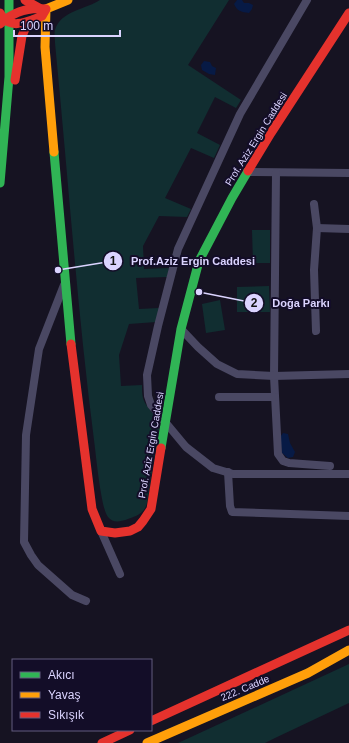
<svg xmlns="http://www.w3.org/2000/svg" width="349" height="743" viewBox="0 0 349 743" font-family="Arial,sans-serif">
	<rect width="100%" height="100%" fill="#161322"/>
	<g fill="#112e31">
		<path d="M100,0h129l-41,65 53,35 -5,8 -21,-11 -18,36 23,12 -6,13 -23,-10 -26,50 26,11 -4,8 -28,-1 -16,30 1,23 25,-1 -2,9 -31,1 3,31 20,-1 -3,14 -27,2 -10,31 2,31 21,-1c0,5 0,9 1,13 4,13 15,15 16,31l-12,74c-2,7 -5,10 -11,13 -9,3 -21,10 -28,1 -7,-8 -12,-63 -14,-77 -17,-132 -26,-265 -39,-397 0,-4 -1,-10 0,-13 5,-19 32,-21 45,-30z"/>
		<path d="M252,230h18v33h-17z"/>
		<path d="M269,286l1,26h-33v-25z"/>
		<path d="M220,300l5,30 -19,3 -4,-29z"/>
		<path d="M349,664v39l-74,35 -10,5h-87z"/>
	</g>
	<g fill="#071a45">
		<path d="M237,0h5l2,3h5l4,2 -1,4 -3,4c-8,-1 -12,-2 -15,-9z"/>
		<path d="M204,61l6,1 2,4 4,2 -1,7 -6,-1 -7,-4 -1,-5z"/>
		<path d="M283,433l5,1 2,9 5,9 -2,5 -5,1 -6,-5 -2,-16z"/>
	</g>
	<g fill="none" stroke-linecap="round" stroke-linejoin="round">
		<g stroke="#4a4863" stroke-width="8">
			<path d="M307,0l-67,114 -62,135 -20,77 -11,49 1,21 3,9 35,42 27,21 20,6h116"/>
			<path d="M247,172l102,1"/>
			<path d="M276,173l-2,203 4,78 5,7 6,2 41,3"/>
			<path d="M314,204l3,24 -3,42 2,61"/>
			<path d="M317,228l32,1"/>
			<path d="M64,285l-25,64 -13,86 -2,107 7,13 7,10 34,30 14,6"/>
			<path d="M181,329l17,18 19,17 20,10 37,2 75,-2"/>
			<path d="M219,397h56"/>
			<path d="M228,472l2,34 2,6 117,4"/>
			<path d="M101,531l19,43"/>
		</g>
		<g stroke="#30b455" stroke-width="9">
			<path d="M54,152l17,192"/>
			<path d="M0,183l9,-106v-77"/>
			<path d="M161,448l20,-119 18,-68 33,-63 16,-27"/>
		</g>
		<g stroke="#ff9f0a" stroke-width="9">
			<path d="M54,152l-9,-105 1,-38 22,-9"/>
			<path d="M147,743l161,-70 41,-23"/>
		</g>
		<g stroke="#e5322d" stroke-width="9">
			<path d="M25,0l14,8"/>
			<path d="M0,13c9,18 27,9 42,3l4,-7c-17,-2 -33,3 -46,15"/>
			<path d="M15,80l7,-44 3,-7 8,-9"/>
			<path d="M248,171l23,-38 78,-120"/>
			<path d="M71,344l21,165 9,22 14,2 15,-2 8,-4 5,-6 8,-12 10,-61"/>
			<path d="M151,721l198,-91"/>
			<path d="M102,743l28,-13"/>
		</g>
	</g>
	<g text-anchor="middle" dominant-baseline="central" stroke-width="4" stroke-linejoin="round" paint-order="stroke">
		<g font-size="10" fill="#dbd4ff" stroke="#130d28">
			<text transform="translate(256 139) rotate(-58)">Prof. Aziz Ergin Caddesi</text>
			<text transform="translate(151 445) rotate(-80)">Prof. Aziz Ergin Caddesi</text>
			<text transform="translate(245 688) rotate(-23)">222. Cadde</text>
		</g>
	</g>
	<path fill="none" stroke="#dbd4ff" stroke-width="1.5" d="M58 270L113 261M199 292L254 303"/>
	<g fill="#dbd4ff" stroke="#130d28" stroke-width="1.5">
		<circle cx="58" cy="270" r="4"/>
		<circle cx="199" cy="292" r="4"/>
		<circle cx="113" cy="261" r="10"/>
		<circle cx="254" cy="303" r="10"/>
	</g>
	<g font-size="12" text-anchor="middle" font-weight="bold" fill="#111">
		<text x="113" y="265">1</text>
		<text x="254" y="307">2</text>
	</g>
	<g font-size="11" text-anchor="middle" font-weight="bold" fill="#dbd4ff" stroke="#130d28" stroke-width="4" stroke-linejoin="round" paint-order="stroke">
		<text x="193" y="265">Prof.Aziz Ergin Caddesi</text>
		<text x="301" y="307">Doğa Parkı</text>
	</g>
	<rect x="12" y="659" width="140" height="72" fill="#130d28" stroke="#635d7e"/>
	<rect x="20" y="672" width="20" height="6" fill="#30b455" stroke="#635d7e"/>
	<text x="48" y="679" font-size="12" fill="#dbd4ff">Akıcı</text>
	<rect x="20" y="692" width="20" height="6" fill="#ff9f0a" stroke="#635d7e"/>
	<text x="48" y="699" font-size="12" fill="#dbd4ff">Yavaş</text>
	<rect x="20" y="712" width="20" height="6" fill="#e5322d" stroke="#635d7e"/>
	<text x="48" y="719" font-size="12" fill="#dbd4ff">Sıkışık</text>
	<path d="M14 30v6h106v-6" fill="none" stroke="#dbd4ff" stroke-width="2"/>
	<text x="20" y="30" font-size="12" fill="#dbd4ff" stroke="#130d28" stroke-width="3" paint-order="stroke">100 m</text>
</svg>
